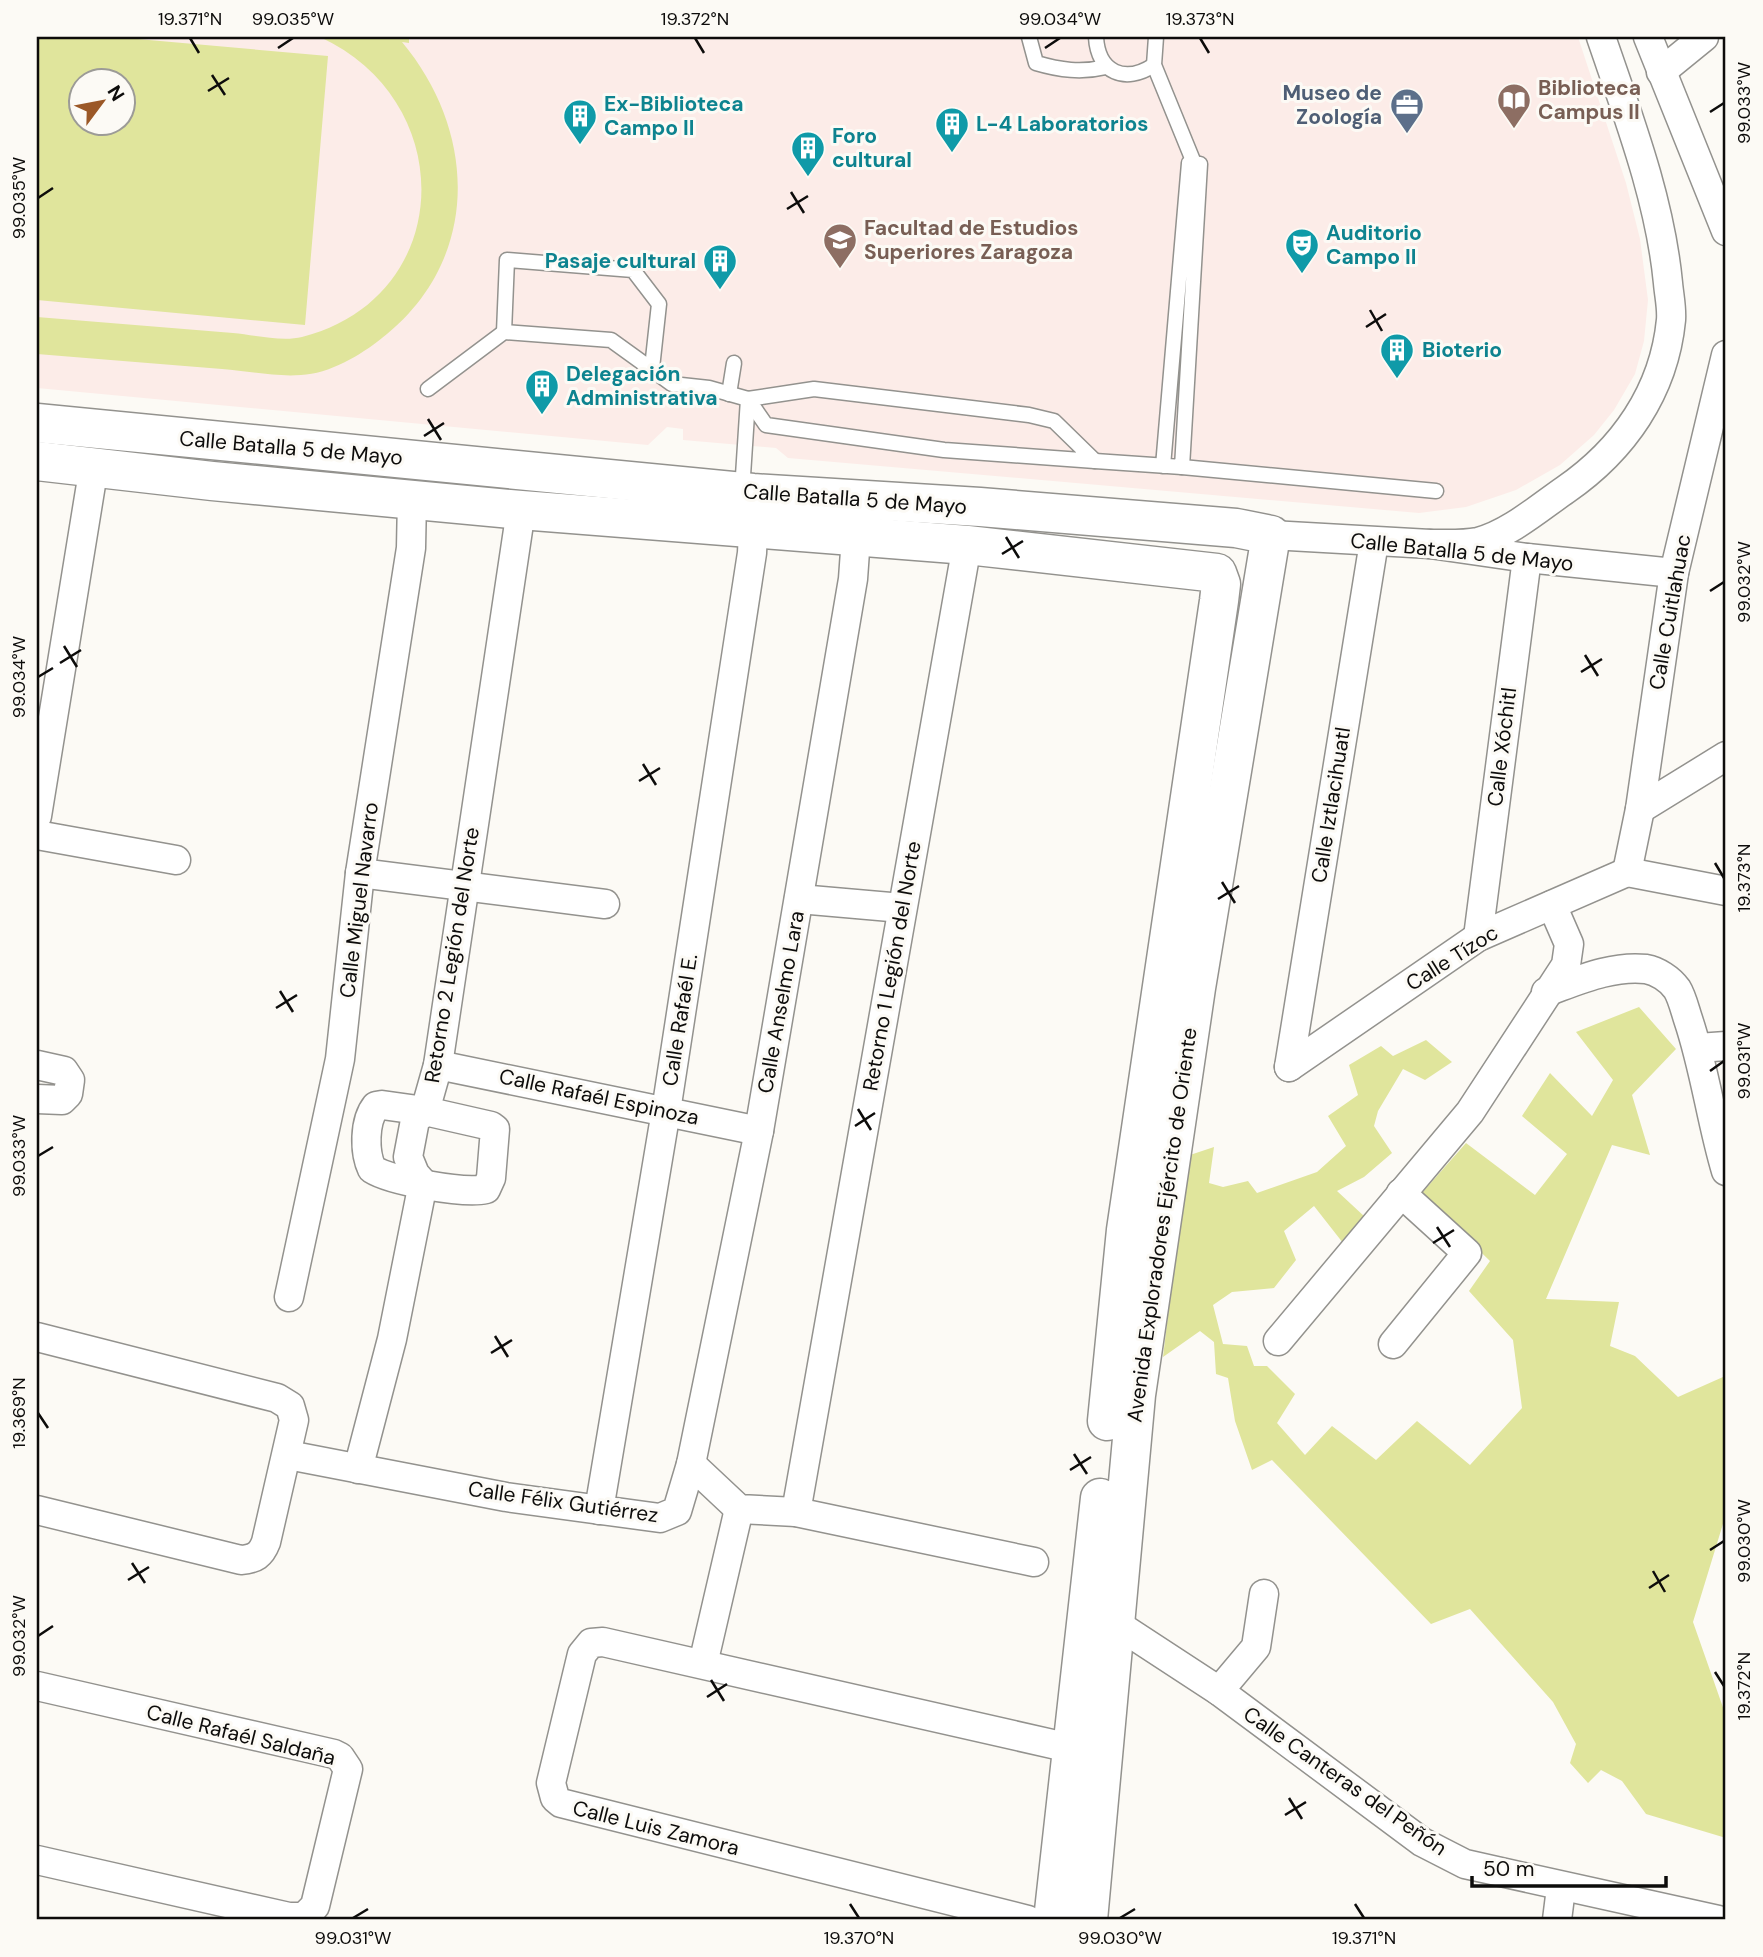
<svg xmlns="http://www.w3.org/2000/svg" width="1763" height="1957" viewBox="0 0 1763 1957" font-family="'DM Sans',sans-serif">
	<rect width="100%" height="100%" fill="#fcfaf5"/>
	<path fill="#fcece8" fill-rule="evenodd" d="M37,37h1541l48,146 14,56 8,61 -4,41 -9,33 -21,36 -20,25 -34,30 -44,25 -50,17 -47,6 -631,-55 -12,-10 -93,-8v-11l-16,-2 -19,18 -611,-57zM80,80h42v42h-42z"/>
	<g fill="#e0e59c" fill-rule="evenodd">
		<path d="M37,37h78l213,19 -23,269 -268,-25zM80,80h42v42h-42z"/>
		<path d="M320,37h89v6l-7,-1c76,91 79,219 -20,296 -21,17 -53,36 -81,37 -25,2 -54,-4 -79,-6 -62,-5 -124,-10 -185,-15v-37c65,5 131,11 196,16 21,2 49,9 69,4 153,-39 159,-235 18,-300z"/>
		<path d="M1639,1007l37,42 -44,46 18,60 -38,-10 -66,154 73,3 -9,44 25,10 43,41 45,-20 3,3v134l-33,108 33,94v122l-80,-24 -24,-33 -21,-11 -13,13 -18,-20 6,-19 -23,-42 -83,-93 -39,15 -159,-164 -20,10 -17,-49 -7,-43 -12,-4 -2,-32 -14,-11 -37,26 24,-201 27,-9 -5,36 14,4 25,-6 9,12 60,-21 29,-26 -18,-30 30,-21 -9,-30 32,-19 12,10 33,-16 26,22 -27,18 -22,-11 -25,42 -4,15 18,27 -28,24 -27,14 28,26 -22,26 -29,-37 -30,25 12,29 -22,28 -42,4 -19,13 10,39 24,2 7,20h13l28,28 -18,29 28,32 27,-29 44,34 41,-39 53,44 52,-57 -9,-68 -44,-49 21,-30 -69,-67 45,-51 69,52 32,-41 -45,-38 28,-43 42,43 21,-36 -37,-48z"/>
	</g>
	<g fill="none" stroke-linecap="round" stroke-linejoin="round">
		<g stroke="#93928e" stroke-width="17">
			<g id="lane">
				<path d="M1029,37l7,26c24,7 45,10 70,4"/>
				<path d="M1096,37c2,36 29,47 58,28"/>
				<path d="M1156,37l-2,28 40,98"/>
				<path d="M504,332l3,-72 126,10 26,34 -7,64"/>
				<path d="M428,389l76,-57 107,8 61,44 37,4 39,11 -6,92"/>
				<path d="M814,389l215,26 25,6 41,40 -151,-11 -178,-25 -18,-26z"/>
				<path d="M729,394l5,-31"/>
				<path d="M1095,461l87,6 18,-303 -11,-1 -26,303"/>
				<path d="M1182,467l254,24"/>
			</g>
		</g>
		<g stroke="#93928e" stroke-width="31">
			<g id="street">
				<path d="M1648,37l78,194"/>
				<path d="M1661,72l43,-35"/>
				<path d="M1271,535l159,9 97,14 147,15"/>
				<path d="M1430,544c16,0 33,1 48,-2 31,-8 61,-34 87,-52 58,-40 99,-98 106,-170 1,-12 -2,-25 -3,-37 -8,-84 -40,-167 -67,-246"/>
				<path d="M1640,809l86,-53"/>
				<path d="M37,816l57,-350"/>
				<path d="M37,835l139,25"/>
				<path d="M1627,872l13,-63 34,-236 52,-218"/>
				<path d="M1627,872l99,19"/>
				<path d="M360,873l245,31"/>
				<path d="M799,899l103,9"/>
				<path d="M1478,937l49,-379"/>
				<path d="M1546,992c31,-11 66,-27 100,-23 11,2 24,10 31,20 5,8 8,21 11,30 17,50 23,102 38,152"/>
				<path d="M1698,1048l28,-2"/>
				<path d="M37,1065l27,6 6,9 -2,14 -6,6 -25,-1"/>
				<path d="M438,1065l321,66"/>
				<path d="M1289,1067l85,-525"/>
				<path d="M1289,1067l189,-130 149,-65"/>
				<path d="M382,1105l43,6 66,15 4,3 -4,49 -5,11c-22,5 -95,-8 -114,-20 -8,-17 -8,-48 4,-63z"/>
				<path d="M289,1297l51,-238 20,-186 51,-325 1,-49"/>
				<path d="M37,1337l240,61 13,8 4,14 -28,122c-5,13 -11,17 -25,18l-204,-50"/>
				<path d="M1278,1341l192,-229 96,-147 3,-21 -17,-39"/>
				<path d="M1393,1344l74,-91 -66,-60"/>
				<path d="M288,1455l218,42 154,21 17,-7 14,-47 68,-333 94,-552 3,-42"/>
				<path d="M691,1464l48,45 57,3 238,50"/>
				<path d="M358,1469l34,-130 31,-156 -8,-9 -7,-17 7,-37 10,-9 13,-46 83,-555"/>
				<path d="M599,1510l67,-399 86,-558 1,-23"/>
				<path d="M796,1512l171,-967"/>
				<path d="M1115,1623l104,68 203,151 43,22 253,56"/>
				<path d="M703,1664l36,-155"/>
				<path d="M37,1686l297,68 6,3 8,12 -33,137 -11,11h-15l-252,-57"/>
				<path d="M1219,1691l37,-44 8,-53"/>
				<path d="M1028,1920l-467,-117 -6,-5 -4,-15 31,-129 9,-11 12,-1 467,106"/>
				<path d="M1557,1920l4,-32"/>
			</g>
		</g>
		<g stroke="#93928e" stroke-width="41">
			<g id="secondary">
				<path d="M37,423l716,70 227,14 256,21 35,7 -75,453 -60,407 -48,525"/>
				<path d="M37,461l175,20 309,29 446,35 250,28 4,11 -2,17 -93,629 -19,191"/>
				<path d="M1053,1920l47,-422"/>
			</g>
		</g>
		<use href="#lane" stroke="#fff" stroke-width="14"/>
		<use href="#street" stroke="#fff" stroke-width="28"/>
		<use href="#secondary" stroke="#fff" stroke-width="38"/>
	</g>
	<path fill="none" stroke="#0d0c0b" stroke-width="2.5" d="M190,38l9,15M695,38l9,15M1200,38l9,15M278,48l15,-10M1045,48l15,-10M212,75l13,20M208,91l21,-13M1710,112l14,-9M791,192l13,21M38,198l15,-10M787,209l21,-13M1370,310l12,21M1366,327l20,-13M428,419l13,21M424,436l20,-13M1006,537l13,21M1002,554l21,-13M1710,591l14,-9M64,646l13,21M1585,655l13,21M60,663l21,-13M1581,672l21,-13M38,677l15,-9M643,764l13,21M639,781l21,-13M1715,863l9,15M1222,882l13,21M1218,899l21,-13M280,991l13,21M276,1008l21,-13M1710,1071l14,-10M858,1109l13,21M855,1126l20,-13M38,1156l15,-9M1437,1227l13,20M1433,1243l21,-13M495,1336l13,21M491,1353l21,-13M38,1413l10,15M1074,1454l13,20M1070,1470l21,-13M1710,1550l14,-9M132,1563l13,20M1653,1571l12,21M128,1580l21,-13M1649,1588l20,-13M38,1636l15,-10M1715,1672l9,14M711,1680l13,21M707,1697l20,-13M1289,1798l13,21M1285,1815l21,-13M850,1904l9,14M1355,1904l9,14M353,1918l15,-9M1120,1918l15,-9"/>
	<defs>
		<g id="library-pin" transform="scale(1.75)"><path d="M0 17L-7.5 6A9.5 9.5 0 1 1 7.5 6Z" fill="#8d6e63" stroke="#fcfaf5"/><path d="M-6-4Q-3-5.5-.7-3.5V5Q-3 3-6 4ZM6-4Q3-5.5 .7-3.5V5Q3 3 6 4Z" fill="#fff"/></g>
		<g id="office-pin" transform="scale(1.75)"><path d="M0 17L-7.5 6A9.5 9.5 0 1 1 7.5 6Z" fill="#5c6f8a" stroke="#fcfaf5"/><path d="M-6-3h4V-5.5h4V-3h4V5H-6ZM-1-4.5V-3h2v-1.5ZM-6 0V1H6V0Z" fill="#fff"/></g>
		<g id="building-pin" transform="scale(1.75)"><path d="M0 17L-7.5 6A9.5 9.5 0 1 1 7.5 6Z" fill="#0f9aa8" stroke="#fcfaf5"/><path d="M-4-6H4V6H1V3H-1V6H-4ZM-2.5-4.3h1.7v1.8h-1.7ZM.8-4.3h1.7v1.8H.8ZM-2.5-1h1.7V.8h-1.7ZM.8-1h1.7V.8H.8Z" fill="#fff"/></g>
		<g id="university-pin" transform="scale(1.75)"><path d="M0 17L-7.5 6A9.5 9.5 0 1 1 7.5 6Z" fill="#8d6e63" stroke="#fcfaf5"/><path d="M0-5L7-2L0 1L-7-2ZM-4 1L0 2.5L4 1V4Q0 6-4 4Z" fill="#fff"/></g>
		<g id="theatre-pin" transform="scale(1.75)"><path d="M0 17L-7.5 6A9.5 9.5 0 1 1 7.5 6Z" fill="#0f9aa8" stroke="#fcfaf5"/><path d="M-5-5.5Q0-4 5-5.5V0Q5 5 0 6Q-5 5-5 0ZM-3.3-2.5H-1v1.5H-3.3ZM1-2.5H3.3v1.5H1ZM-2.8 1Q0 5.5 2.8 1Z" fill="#fff"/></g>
	</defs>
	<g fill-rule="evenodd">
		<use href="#library-pin" x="1514" y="100"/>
		<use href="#office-pin" x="1407" y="105"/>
		<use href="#building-pin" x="580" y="116"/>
		<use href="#building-pin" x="952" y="124"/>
		<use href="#building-pin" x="808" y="148"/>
		<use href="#university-pin" x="840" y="240"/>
		<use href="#theatre-pin" x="1302" y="245"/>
		<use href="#building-pin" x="720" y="261"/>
		<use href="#building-pin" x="1397" y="350"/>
		<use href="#building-pin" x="542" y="386"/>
	</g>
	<g text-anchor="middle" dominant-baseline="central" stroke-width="6" stroke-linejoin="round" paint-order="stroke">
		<g font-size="21" font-weight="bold" fill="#785e54" stroke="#fcfaf5" text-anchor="start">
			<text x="1538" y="88">Biblioteca<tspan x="1538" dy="24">Campus II</tspan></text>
			<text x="864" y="228">Facultad de Estudios<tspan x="864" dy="24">Superiores Zaragoza</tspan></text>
		</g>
		<g font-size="21" font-weight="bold" fill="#4e5e75" stroke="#fcfaf5" text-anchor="end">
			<text x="1382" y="93">Museo de<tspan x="1382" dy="24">Zoología</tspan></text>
		</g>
		<g font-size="21" font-weight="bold" fill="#0d838f" stroke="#fcfaf5" text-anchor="start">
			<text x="604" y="104">Ex-Biblioteca<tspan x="604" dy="24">Campo II</tspan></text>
			<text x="976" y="124">L-4 Laboratorios</text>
			<text x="832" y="136">Foro<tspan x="832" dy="24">cultural</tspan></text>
			<text x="1326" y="233">Auditorio<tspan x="1326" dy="24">Campo II</tspan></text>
			<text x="696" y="261" text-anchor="end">Pasaje cultural</text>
			<text x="1422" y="350">Bioterio</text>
			<text x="566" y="374">Delegación<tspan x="566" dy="24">Administrativa</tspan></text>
		</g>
		<g font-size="21" fill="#0d0c0b" stroke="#fcfaf5">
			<text transform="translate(291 448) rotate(5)">Calle Batalla 5 de Mayo</text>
			<text transform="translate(855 499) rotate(4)">Calle Batalla 5 de Mayo</text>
			<text transform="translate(1462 552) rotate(6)">Calle Batalla 5 de Mayo</text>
			<text transform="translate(1670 612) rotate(-80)">Calle Cuitlahuac</text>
			<text transform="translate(1502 747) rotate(-83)">Calle Xóchitl</text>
			<text transform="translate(1331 805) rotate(-81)">Calle Iztlacihuatl</text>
			<text transform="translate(359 900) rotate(-83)">Calle Miguel Navarro</text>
			<text transform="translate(452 955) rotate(-81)">Retorno 2 Legión del Norte</text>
			<text transform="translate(1452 958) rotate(-32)">Calle Tízoc</text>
			<text transform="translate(892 966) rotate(-80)">Retorno 1 Legión del Norte</text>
			<text transform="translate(781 1002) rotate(-80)">Calle Anselmo Lara</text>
			<text transform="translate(680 1020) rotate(-81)">Calle Rafaél E.</text>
			<text transform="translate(599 1097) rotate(12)">Calle Rafaél Espinoza</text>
			<text transform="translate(1162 1225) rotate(-82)">Avenida Exploradores Ejército de Oriente</text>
			<text transform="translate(563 1502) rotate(8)">Calle Félix Gutiérrez</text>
			<text transform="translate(241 1735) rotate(14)">Calle Rafaél Saldaña</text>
			<text transform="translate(1345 1781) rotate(35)">Calle Canteras del Peñón</text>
			<text transform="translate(656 1828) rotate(14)">Calle Luis Zamora</text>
		</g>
	</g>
	<rect width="1763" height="1957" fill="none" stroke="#fcfaf5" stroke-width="77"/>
	<g transform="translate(102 102) rotate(58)"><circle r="33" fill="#fcfaf5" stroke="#9c9b97" stroke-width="2"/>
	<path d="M0-5L12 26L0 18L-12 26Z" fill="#9b5827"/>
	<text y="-10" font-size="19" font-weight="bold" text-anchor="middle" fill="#0d0c0b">N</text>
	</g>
	<path d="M1472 1876v10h194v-10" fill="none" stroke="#0d0c0b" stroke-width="3.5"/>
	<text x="1483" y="1876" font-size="21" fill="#0d0c0b" stroke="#fcfaf5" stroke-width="5" paint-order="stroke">50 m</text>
	<rect x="38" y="38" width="1686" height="1880" fill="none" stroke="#0d0c0b" stroke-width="2.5"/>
	<g font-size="18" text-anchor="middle" fill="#0d0c0b">
		<text x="190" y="25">19.371°N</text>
		<text x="293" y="25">99.035°W</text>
		<text x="695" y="25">19.372°N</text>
		<text x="1060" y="25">99.034°W</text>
		<text x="1200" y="25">19.373°N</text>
		<text transform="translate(1744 103) rotate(-90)" y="6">99.033°W</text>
		<text transform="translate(19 198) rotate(-90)" y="6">99.035°W</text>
		<text transform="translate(1744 582) rotate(-90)" y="6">99.032°W</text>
		<text transform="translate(19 677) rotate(-90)" y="6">99.034°W</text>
		<text transform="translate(1744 878) rotate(-90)" y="6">19.373°N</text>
		<text transform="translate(1744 1061) rotate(-90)" y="6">99.031°W</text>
		<text transform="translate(19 1156) rotate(-90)" y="6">99.033°W</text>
		<text transform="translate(19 1413) rotate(-90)" y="6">19.369°N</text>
		<text transform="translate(1744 1541) rotate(-90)" y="6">99.030°W</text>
		<text transform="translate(19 1636) rotate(-90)" y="6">99.032°W</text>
		<text transform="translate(1744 1686) rotate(-90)" y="6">19.372°N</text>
		<text x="353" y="1944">99.031°W</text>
		<text x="859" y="1944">19.370°N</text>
		<text x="1120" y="1944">99.030°W</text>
		<text x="1364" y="1944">19.371°N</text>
	</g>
</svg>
